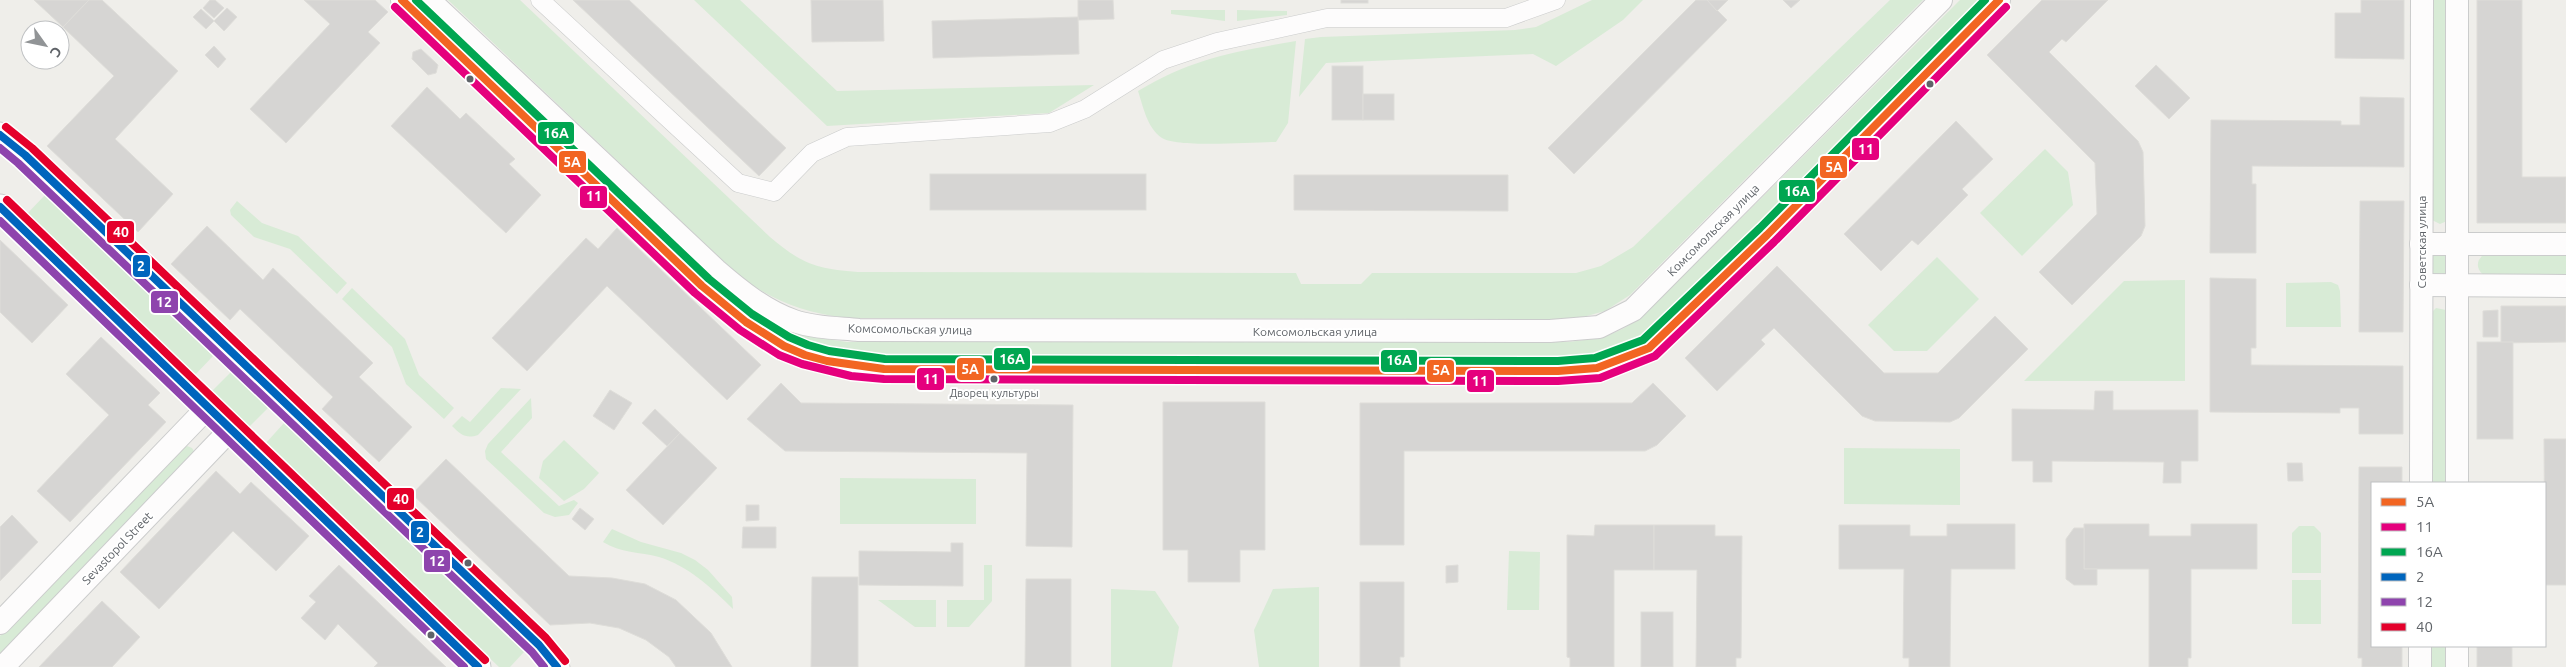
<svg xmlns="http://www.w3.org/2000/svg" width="2566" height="667" viewBox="0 0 2566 667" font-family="Ubuntu,sans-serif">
	<rect width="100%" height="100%" fill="#efeeea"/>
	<g fill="#d8ebd6">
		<path d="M448,0h72l250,237c32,27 46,32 88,35l438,1 5,11h60l11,-11h204l25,-7 32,-19 257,-247h33l-293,295 -25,16 -29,8 -731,-1c-44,-6 -72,-17 -107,-43z"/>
		<path d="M694,0h46l97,91 257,-6 -45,28 -222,13z"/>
		<path d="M1592,0h51l-20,20 -67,46 -23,-12 -207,9 -27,34 6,-58 16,-2 194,-7 21,-3z"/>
		<path d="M1960,0h24l-324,324c-21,17 -40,27 -66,34h-718l-46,-7 -42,-13 -61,-45 74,42 46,7h719c36,-3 54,-7 82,-31z"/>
		<path d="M2431,0h20l-4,221 -7,3 -8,-4z"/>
		<path d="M1171,10h54v11l-54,-7z"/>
		<path d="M1237,10l50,1v4l-50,6z"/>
		<path d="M1296,41l-8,82 -12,19c-22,0 -99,6 -114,-4 -15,-10 -19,-32 -24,-47 55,-33 96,-39 158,-50z"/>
		<path d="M2045,149l23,23 5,33 -51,51 -42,-43z"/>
		<path d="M45,195l168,161 -19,20 -168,-161z"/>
		<path d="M237,201l25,22 36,13 49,47 -10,11 -47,-45 -36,-12 -23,-22 -1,-5z"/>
		<path d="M2431,253h17l-1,22 -15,1z"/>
		<path d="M2485,254h81v22h-81c-9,-6 -10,-16 0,-22z"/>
		<path d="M1937,257l42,42 -52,52h-33l-26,-26z"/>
		<path d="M2185,280v101h-161l100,-100z"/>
		<path d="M2331,282l7,3 2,6 1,36h-55v-44z"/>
		<path d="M352,288l53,51 14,36 35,33 -10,11 -38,-35 -14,-37 -50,-48z"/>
		<path d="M2436,308l10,2 3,173h-19l1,-170z"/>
		<path d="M231,372l37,36 -20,20 -37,-36z"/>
		<path d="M501,388l20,1 -43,46c-12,4 -17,0 -26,-9l10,-10 8,6z"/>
		<path d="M531,398l1,20 -31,34 58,54 15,-6 4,3 -9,12 -14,2 -11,-4 -58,-54 -1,-8 3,-7z"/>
		<path d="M284,423l240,229 -14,15h-11l-234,-223z"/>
		<path d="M564,440l35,33 -15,16 -20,12 -25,-23 4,-17z"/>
		<path d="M187,446l5,2 3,5 -195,204v-21l183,-188z"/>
		<path d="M1844,448l116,1v56l-116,-1z"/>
		<path d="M840,478l136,1v45h-136z"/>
		<path d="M2299,526h15l7,7v40h-29v-40z"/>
		<path d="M612,529l29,13 40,11 14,7 13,10 24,27 1,12c-21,-21 -45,-43 -74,-52 -19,-5 -39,-4 -56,-15z"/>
		<path d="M1509,551l31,1 -1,58h-32z"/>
		<path d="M984,565h8v36l-23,26h-22v-27h37z"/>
		<rect x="2292" y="580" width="29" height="44"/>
		<path d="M1319,587v80h-60l-5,-37 19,-41z"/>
		<path d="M1111,589l44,2 24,36 -7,40h-61z"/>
		<path d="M878,600h58v27h-21z"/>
		<rect x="2429" y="646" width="20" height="21"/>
	</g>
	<g fill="#d6d5d3" stroke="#deddd9">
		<path d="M34,0h55l-26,27z"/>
		<path d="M89,0h13l76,71 -63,68 58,55 -35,38 -91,-86 67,-70 -51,-49z"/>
		<path d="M210,0h5l9,8 -10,10 -11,-10z"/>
		<path d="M304,0h71l13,12 -20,20 12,11 -94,100 -36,-34 80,-85z"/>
		<path d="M573,0h56l157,148 -27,28z"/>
		<path d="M811,0h72l1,41 -72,1z"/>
		<path d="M1078,0h35l1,19 -36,1z"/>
		<rect x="1341" y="0" width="27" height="3"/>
		<path d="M1696,0h11l20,20 -153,154 -26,-26z"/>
		<path d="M1707,0h21l-11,11z"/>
		<path d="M1783,0h17l-9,8z"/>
		<path d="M2042,0h66l-42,42 -4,-3 -13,13 89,89 5,11 2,74 -4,10 -69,69 -33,-33 58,-58 -2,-51 -108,-108z"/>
		<path d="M2361,0h43v59l-69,-1v-45h26z"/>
		<path d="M2477,0h45v177h44v46h-89z"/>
		<path d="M227,8l10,9 -13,14 -10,-10z"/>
		<path d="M201,9l13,12 -8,8 -13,-12z"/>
		<path d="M1078,17l1,37 -146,4 -1,-37z"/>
		<path d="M214,46l12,13 -8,9 -13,-13z"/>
		<path d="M421,49l17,16 -2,8 -8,2 -16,-16 1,-7z"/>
		<path d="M2156,65l34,33 -21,21 -34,-33z"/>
		<rect x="1332" y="66" width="31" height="54"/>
		<path d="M427,87l33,32 6,-6 49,46 -6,5 32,31 -35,38 -115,-107z"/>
		<rect x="1363" y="94" width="31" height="26"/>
		<path d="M2360,97l44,1v69l-152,-1v18h4v69h-46l1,-133 130,1v4h19z"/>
		<path d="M1956,121l37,38 -31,30 6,6 -50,50 -6,-5 -31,31 -37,-37z"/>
		<rect x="930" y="174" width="216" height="36"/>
		<path d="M1294,175h214v36l-214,-1z"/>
		<path d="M2360,201h44l-1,131h-44z"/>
		<path d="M207,226l56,54 10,-12 100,95 -14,14 53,50 -33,35 -57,-53 11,-12 -93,-88 -10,11 -59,-56z"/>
		<path d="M617,228l144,137 -34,35 -120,-114 -80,85 -35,-33 94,-100 12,11z"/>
		<path d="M0,240l68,65 -36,38 -32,-31z"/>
		<path d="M1777,266l107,107h54l57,-57 33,33 -69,69 -9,4 -75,-1 -13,-5 -88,-88 -13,12 4,4 -48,47 -32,-33z"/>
		<path d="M2210,278l46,1v69h-5v17l152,1v68h-44v-26h-19v5l-130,-1z"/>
		<path d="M2501,306h65v36l-65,1z"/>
		<path d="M2498,310v27h-15v-26z"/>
		<path d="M101,337l59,56 -12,12 18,17 -96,100 -33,-31 72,-76 -43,-41z"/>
		<rect x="2477" y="342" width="36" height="97"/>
		<path d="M781,383l20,20 272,2 -1,142 -46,-1 1,-93 -242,-2 -38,-32z"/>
		<path d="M1653,383l33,33 -29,29 -12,6h-241v94h-44v-142h272z"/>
		<path d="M610,390l22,13 -18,27 -21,-14z"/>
		<path d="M2095,391h18v19h85v51h-17v22h-18l1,-21 -112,-1v21h-19v-21h-21v-52l82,1z"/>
		<path d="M1163,402h102v148h-25v32h-52v-32h-25z"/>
		<path d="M655,409l25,24 -13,13 -25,-23z"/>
		<path d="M680,433l37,35 -54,57 -37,-35z"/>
		<path d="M2544,439h22v146h-21z"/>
		<path d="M446,459l123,117 43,2 33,6 31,16 35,33 21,34h-56l-7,-10 -23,-17 -27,-12 -29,-5 -40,2 -138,-131z"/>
		<path d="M2287,463h15l1,18h-15z"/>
		<path d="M2359,467h43v16h-30v163h30v21h-40v-9h-4z"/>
		<path d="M216,471l24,23 11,-12 58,54 -33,35 -43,-40 -74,78 -39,-37z"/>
		<path d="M746,505h13v15l-13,1z"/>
		<path d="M580,508l14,11 -9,11 -13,-11z"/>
		<path d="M12,515l26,27 -38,39v-54z"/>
		<path d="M1947,524h68v45h-64l-1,98h-41v-9h-6l1,-89h-65v-44h71v11h37z"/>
		<path d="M2084,524h65v12h42v-12h66v45h-66v89h-3v9h-39v-98h-65z"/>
		<path d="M1595,525h59v45h-40v97h-44v-9l-3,-1v-122l27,1z"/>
		<path d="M1654,525h61v11h27l-1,122h-5v9h-40l1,-97h-43z"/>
		<path d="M743,527h33v21h-34z"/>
		<path d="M2074,528h10v41h13v16h-23l-8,-6v-40z"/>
		<path d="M951,543h12v43l-104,-1v-34l92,1z"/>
		<path d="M339,565l107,102h-72l4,-4 -40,-39 -13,16 -24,-22 15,-16 -7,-6z"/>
		<path d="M1458,565v17l-12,1v-17z"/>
		<path d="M812,577h46v90h-47z"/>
		<path d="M1026,579h45v88h-46z"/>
		<path d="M1360,582h44v75h-4v10h-40z"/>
		<path d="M102,601l38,36 -28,30h-73z"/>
		<rect x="1641" y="612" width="32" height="55"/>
		<rect x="2477" y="646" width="35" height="21"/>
	</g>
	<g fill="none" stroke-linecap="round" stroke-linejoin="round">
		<g stroke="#cbcccc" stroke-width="19">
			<path id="minor" d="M540,0l198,183 36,9 38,-39 35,-16 203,-14 35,-14 78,-49 54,-18 110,-24h179l50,-18"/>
		</g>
		<g stroke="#cbcccc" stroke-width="24">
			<g id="tertiary">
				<path d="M402,0l300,286c67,57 92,76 182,83l674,2 39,-3 25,-8 27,-12 118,-113 232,-235"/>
				<path d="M429,0l287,270c23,20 49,41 78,51 20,7 44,7 65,9l691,1 49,-4 34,-17 308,-310"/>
				<path d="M2457,0v483"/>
				<path d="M2421,244h145"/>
				<path d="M2421,285l145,1"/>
				<path d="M2421,483l1,-483"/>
				<path d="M0,623l208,-216"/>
				<path d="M3,667l228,-238"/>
				<path d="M2420,667v-21"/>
				<path d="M2457,667v-21"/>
			</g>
		</g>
		<g stroke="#cacacb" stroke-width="27">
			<g id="secondary">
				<path d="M0,135l25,20 514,490 18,22"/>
				<path d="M0,207l478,460"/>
			</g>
		</g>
		<use href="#minor" stroke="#fdfcfc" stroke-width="18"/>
		<use href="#tertiary" stroke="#fdfcfc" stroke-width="22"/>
		<use href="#secondary" stroke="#fdfcfc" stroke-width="25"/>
		<g stroke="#fff" stroke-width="11">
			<path id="bus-1" d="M402,0l300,286 44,36 38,24 21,9 22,6 57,8 674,2 39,-3 52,-20 118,-113 232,-235"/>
		</g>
		<g stroke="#fff" stroke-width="11">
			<path id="bus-2" d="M395,7l300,286 45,37 39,25 23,9 49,12 33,3 674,2 42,-3 55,-22 119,-114 232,-235"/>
		</g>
		<g stroke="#fff" stroke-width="11">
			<path id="bus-3" d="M416,0l293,279 43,35 37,23 19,8 21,6 56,8 673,2 37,-3 48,-18 117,-112 225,-228"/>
		</g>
		<g stroke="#fff" stroke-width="11">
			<g id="bus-4">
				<path d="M0,135l25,20 514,490 18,22"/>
				<path d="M0,207l478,460"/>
			</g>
		</g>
		<g stroke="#fff" stroke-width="11">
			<g id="bus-5">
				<path d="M0,148l18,15 514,489 12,15"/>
				<path d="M0,221l464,446"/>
			</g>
		</g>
		<g stroke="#fff" stroke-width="11">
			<g id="bus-6">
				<path d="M6,127l26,21 514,490 19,23"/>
				<path d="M7,200l478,460"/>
			</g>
		</g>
		<use href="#bus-1" stroke="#f26522" stroke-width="8"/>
		<use href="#bus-2" stroke="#e5007d" stroke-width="8"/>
		<use href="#bus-3" stroke="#00a651" stroke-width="8"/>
		<use href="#bus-4" stroke="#0065bd" stroke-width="8"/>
		<use href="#bus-5" stroke="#8e44ad" stroke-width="8"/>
		<use href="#bus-6" stroke="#e4002b" stroke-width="8"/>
	</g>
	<g fill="#5f6368" stroke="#fff" stroke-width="2">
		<circle cx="470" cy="79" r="4.5"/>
		<circle cx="1930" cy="84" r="4.5"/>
		<circle cx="994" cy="379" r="4.5"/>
		<circle cx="468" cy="563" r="4.5"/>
		<circle cx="431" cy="635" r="4.5"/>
	</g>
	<g text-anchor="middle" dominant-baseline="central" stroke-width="4" stroke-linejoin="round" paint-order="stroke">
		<g font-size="11" fill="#5f6368" stroke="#fff">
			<text x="994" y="393">Дворец культуры</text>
		</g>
		<g font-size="12" fill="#5f6368" stroke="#fff">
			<text transform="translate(1713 230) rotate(-45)">Комсомольская улица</text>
			<text transform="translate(2421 242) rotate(-90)">Советская улица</text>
			<text transform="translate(910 329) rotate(1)">Комсомольская улица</text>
			<text x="1315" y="331">Комсомольская улица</text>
			<text transform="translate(117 548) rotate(-46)">Sevastopol Street</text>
		</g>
	</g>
	<g stroke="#fff" stroke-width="2">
		<rect x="537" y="121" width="38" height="24" rx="5" fill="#00a651"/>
		<rect x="1851" y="137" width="29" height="24" rx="5" fill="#e5007d"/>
		<rect x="558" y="150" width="29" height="24" rx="5" fill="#f26522"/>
		<rect x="1819" y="155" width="29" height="24" rx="5" fill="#f26522"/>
		<rect x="1778" y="179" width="38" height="24" rx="5" fill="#00a651"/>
		<rect x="579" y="185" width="29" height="24" rx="5" fill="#e5007d"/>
		<rect x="106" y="220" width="29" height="24" rx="5" fill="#e4002b"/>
		<rect x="132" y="254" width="19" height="24" rx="5" fill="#0065bd"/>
		<rect x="150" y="290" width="29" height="24" rx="5" fill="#8e44ad"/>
		<rect x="993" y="347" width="38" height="24" rx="5" fill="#00a651"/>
		<rect x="1380" y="349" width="38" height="24" rx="5" fill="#00a651"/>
		<rect x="956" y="357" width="29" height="24" rx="5" fill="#f26522"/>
		<rect x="1426" y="359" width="29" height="24" rx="5" fill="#f26522"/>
		<rect x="916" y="367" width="29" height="24" rx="5" fill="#e5007d"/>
		<rect x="1466" y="369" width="29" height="24" rx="5" fill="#e5007d"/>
		<rect x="386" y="487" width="29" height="24" rx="5" fill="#e4002b"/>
		<rect x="410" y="520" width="20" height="24" rx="5" fill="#0065bd"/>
		<rect x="423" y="549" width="28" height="24" rx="5" fill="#8e44ad"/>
	</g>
	<g font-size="14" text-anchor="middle" font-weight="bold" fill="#fff">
		<text x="556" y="138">16А</text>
		<text x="1866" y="154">11</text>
		<text x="572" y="167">5А</text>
		<text x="1834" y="172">5А</text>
		<text x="1797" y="196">16А</text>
		<text x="594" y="201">11</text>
		<text x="121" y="237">40</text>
		<text x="141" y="271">2</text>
		<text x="164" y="307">12</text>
		<text x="1012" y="364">16А</text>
		<text x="1399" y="365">16А</text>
		<text x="970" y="374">5А</text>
		<text x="1441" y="375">5А</text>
		<text x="931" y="384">11</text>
		<text x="1480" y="386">11</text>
		<text x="401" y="504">40</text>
		<text x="420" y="537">2</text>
		<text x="437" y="566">12</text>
	</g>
	<rect x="2371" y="482" width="175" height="165" fill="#ffffff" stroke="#bfc1c3"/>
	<rect x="2381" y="498" width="25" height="8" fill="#f26522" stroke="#bfc1c3"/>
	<text x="2416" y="507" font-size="15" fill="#5f6368">5А</text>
	<rect x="2381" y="523" width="25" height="8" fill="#e5007d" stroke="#bfc1c3"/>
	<text x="2416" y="532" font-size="15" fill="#5f6368">11</text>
	<rect x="2381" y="548" width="25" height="8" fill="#00a651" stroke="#bfc1c3"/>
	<text x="2416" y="557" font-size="15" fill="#5f6368">16А</text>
	<rect x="2381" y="573" width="25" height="8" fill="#0065bd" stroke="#bfc1c3"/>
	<text x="2416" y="582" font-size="15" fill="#5f6368">2</text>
	<rect x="2381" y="598" width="25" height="8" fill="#8e44ad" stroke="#bfc1c3"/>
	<text x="2416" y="607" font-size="15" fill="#5f6368">12</text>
	<rect x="2381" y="623" width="25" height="8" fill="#e4002b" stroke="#bfc1c3"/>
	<text x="2416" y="632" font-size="15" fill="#5f6368">40</text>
	<g transform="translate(45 45) rotate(123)"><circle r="24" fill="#ffffff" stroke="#bfc1c3"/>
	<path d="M0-4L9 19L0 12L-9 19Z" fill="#919496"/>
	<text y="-8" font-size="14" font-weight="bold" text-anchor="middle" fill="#5f6368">С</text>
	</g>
</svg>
